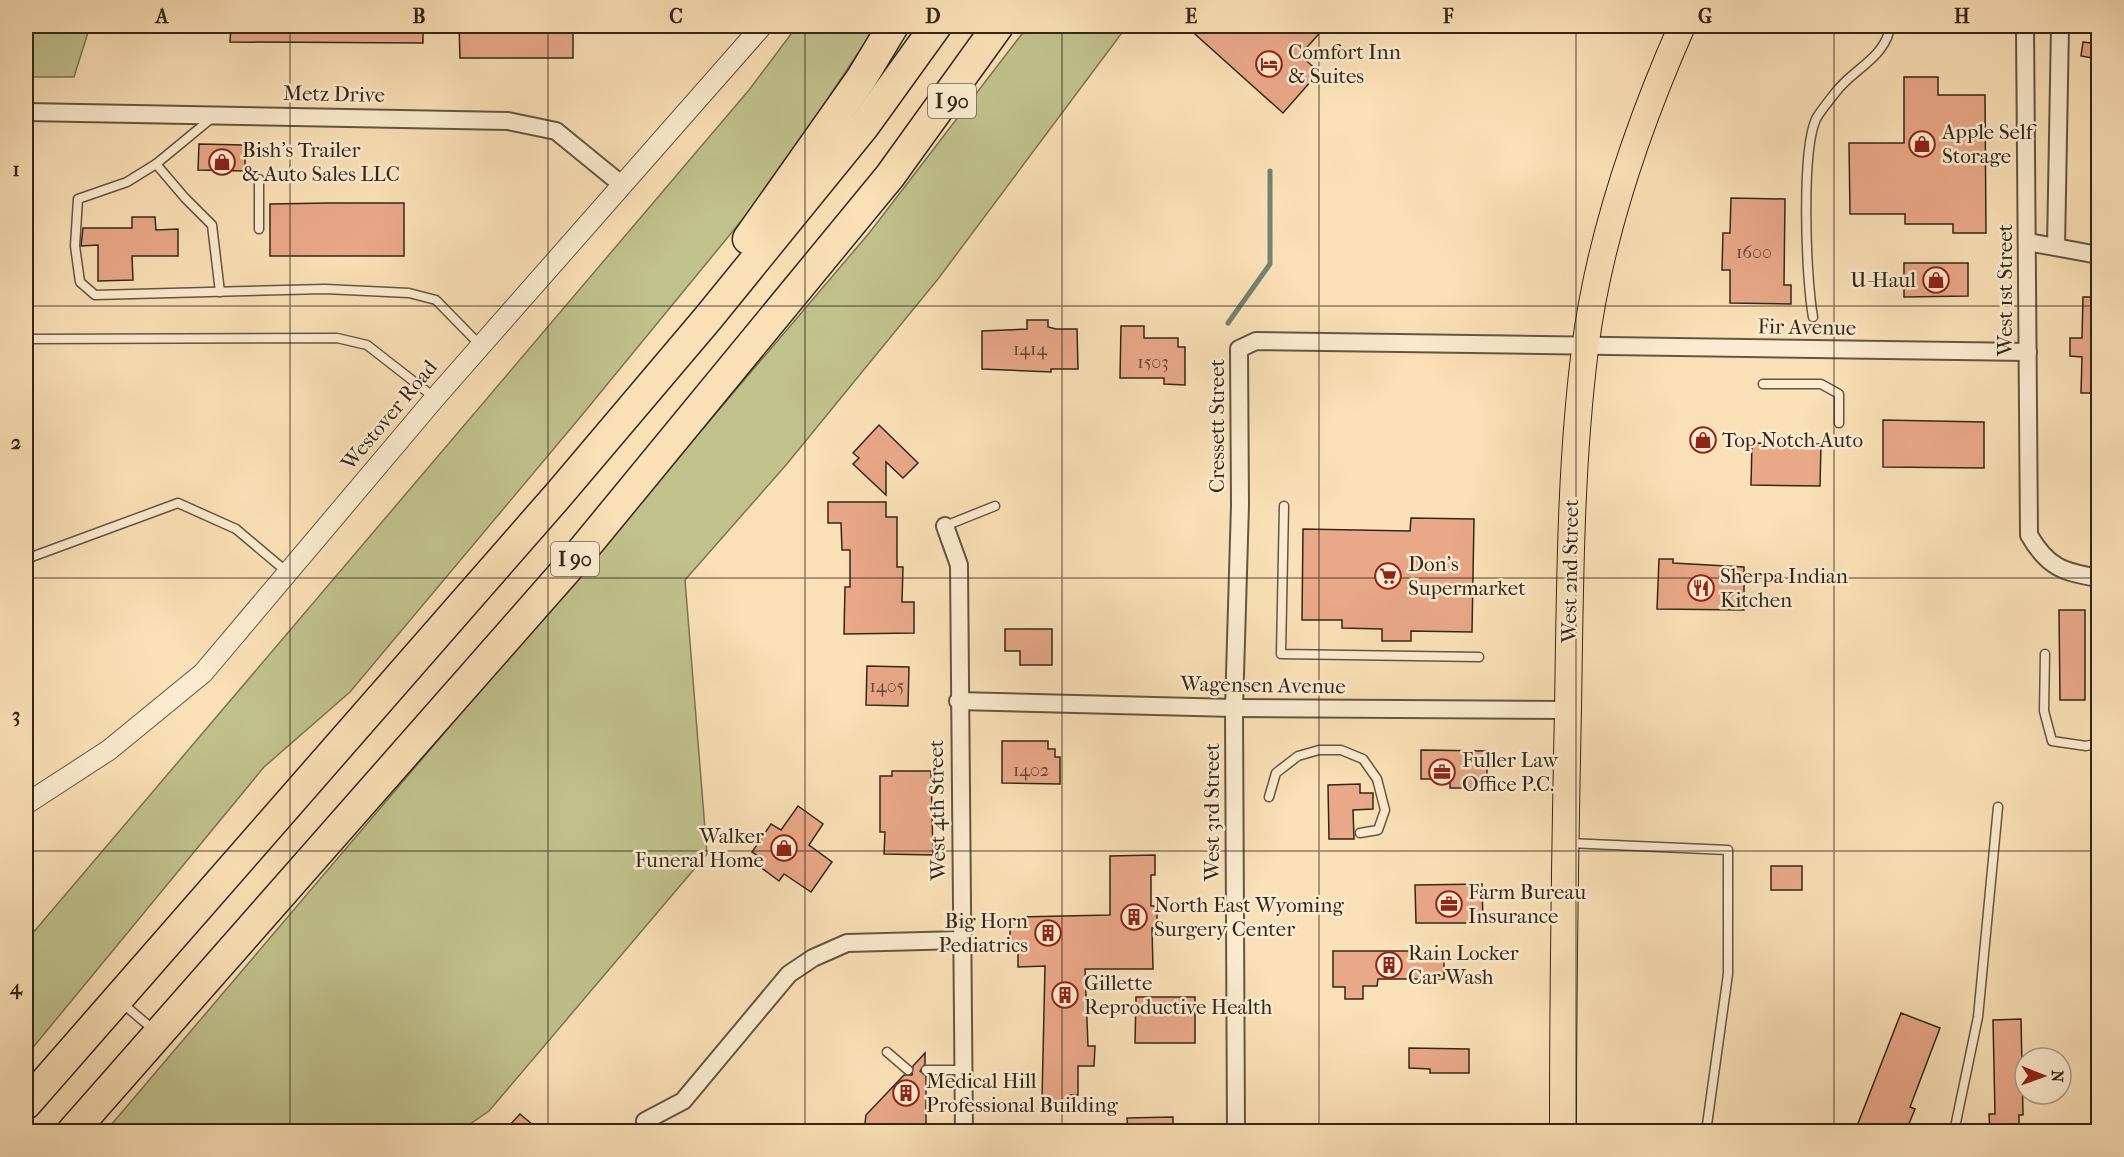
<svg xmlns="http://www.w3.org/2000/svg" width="2124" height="1157" viewBox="0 0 2124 1157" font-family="'IM FELL French Canon',serif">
	<rect width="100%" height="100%" fill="#fae0b6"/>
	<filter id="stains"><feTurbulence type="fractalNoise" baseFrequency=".00333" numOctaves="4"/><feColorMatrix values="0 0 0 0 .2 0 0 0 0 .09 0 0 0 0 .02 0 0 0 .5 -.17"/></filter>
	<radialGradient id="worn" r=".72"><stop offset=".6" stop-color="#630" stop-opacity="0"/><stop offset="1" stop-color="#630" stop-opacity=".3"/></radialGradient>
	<g fill="#c1c18c" stroke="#7a7454" stroke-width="1.5">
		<path d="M26,26h64l-16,51h-48z"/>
		<path d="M797,26h79l-107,161 -187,228 -232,277 -86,75 -238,289v-115l723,-851z"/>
		<path d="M1028,26h99l-189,253 -152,186 -101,115 22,274 -218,257 -29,20 -355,1 765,-900z"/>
	</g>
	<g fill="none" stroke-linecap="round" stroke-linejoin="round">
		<path stroke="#738271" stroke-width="5" d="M1228,323l42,-59v-93"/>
	</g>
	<g fill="#e9a888" stroke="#32271c" stroke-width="1.5">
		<path d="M231,26h192v17l-193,-1z"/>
		<path d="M459,26h114v32h-113z"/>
		<path d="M1186,26h140l-26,29 19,17 -36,41z"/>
		<path d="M2083,42l15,2v15l-17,-3z"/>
		<path d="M1904,77h34v18h47l1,138h-33v-9h-48v-10h-55l-1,-71h55z"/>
		<path d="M199,144l46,1v26l-47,-1z"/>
		<path d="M1731,198l54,1 -1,86h7v19l-61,-1v-33h-8l1,-37h7z"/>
		<path d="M328,203h76v53h-134v-52z"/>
		<path d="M132,217h23l1,13 22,-1v27h-46l1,24 -35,1v-36l-17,1 2,-18h49z"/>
		<path d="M1904,263h64v33l-64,1z"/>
		<path d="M2083,297h15v96h-17l1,-36 -12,-1v-18h12z"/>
		<path d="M1027,320h21v7l8,2h21l1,40h-27v3l-69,-3v-38l45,-2z"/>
		<path d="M1121,326h23v12h34v9h7v38l-21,-1v-6h-44z"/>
		<path d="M1883,420l101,2v46l-101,-1z"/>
		<path d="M879,425l39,38 -15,15 -17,-16v33l-33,-31 6,-6 -6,-5z"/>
		<path d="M1752,443l69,1 -1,42 -69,-1z"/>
		<path d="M828,502h58v15h11v50h6l-1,35h12v31l-70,1 1,-47h5v-37h-8l-1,-27h-13z"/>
		<path d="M1411,518l63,1 -2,113 -61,-1v10h-29v-12l-40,-1v-8h-40l1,-91 107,2z"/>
		<path d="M1659,559h14v4l71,4v43l-87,-1z"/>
		<path d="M2059,610h26v90h-25z"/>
		<path d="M1005,629h47v36h-32v-14h-15z"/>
		<path d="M867,666l42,1 -1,39 -42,-1z"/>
		<path d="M1002,741h46v8h7v8h5v27l-58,-1z"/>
		<path d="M1421,750l66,1v37h-37v-9h-29z"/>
		<path d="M892,771h39l2,84 -49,-1 1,-22h-5v-56h12z"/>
		<path d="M1360,784v9h13v16l-20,1 1,29h-25l-1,-54z"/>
		<path d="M798,806l25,18 -14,21 23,17 -21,30 -27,-18 -5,7 -20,-15 4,-7 -11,-7 19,-28 10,6z"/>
		<path d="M1155,855v20h-4v31h6v22h-5l1,41h-68l3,77h7l-1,20h-16v29h-8v6l-28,-1 3,-134 -27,1v-21h-8v-25h8v-4l92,-2v-59z"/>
		<rect x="1771" y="866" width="31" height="24"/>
		<path d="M1482,884l1,39h-67l-1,-38z"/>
		<path d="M1333,951h111v28h-66l-1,7h-14v13h-18v-12h-12z"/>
		<path d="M1136,997h59v46h-60z"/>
		<path d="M1901,1013l39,15 -30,79 5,2 -9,22h-51z"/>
		<path d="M2021,1019l2,96h-4v16h-29l-1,-17h6l-2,-94z"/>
		<path d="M1409,1048l60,1v24h-39v-4l-21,-1z"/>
		<path d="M925,1053v11l-5,7 6,5v55h-62l2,-16 38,-40h8l1,-9z"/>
		<path d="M520,1114l20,17h-36z"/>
		<path d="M1173,1117v14h-45l-1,-13z"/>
	</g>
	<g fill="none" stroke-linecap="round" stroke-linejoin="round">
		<g stroke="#645542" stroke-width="11">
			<g id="service">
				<path d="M213,117l-57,47 -29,18 -49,17 -3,47 5,36 15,13 230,-6 84,4 27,7 44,45"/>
				<path d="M156,164l29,34 27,27 8,67"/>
				<path d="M259,179v50"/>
				<path d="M1813,317c-7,-38 -12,-165 3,-198 5,-9 13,-18 19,-26 17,-23 46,-33 54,-61l-4,-6"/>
				<path d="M26,339l311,-1 30,7 68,53"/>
				<path d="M1763,384h58l18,10v29"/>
				<path d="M1284,506l-3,148 198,3"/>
				<path d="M945,526l50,-20"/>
				<path d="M26,559l152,-56 58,26 51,43"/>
				<path d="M2045,654l-1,57 8,30 34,5 12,-3"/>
				<path d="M1269,797l7,-24 22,-17 21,-6h22l22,9 14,20 8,31 -7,20 -18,3"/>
				<path d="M1568,843l160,7v124l-22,158"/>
				<path d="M122,1003l33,28"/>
				<path d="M887,1052l21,18"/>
				<path d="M926,1070h38"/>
				<path d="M1954,1132l24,-115 20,-210"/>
			</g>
		</g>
		<g stroke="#645542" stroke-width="20">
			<g id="minor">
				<path d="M2025,26l4,509c19,33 35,37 69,43"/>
				<path d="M26,112l482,9 48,10 65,53"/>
				<path d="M2028,242l70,13"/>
				<path d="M2056,247l4,-221"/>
				<path d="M945,526l14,39 5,567"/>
				<path d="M958,701l276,7 334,2"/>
				<path d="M645,1121l38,-20 106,-127 24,-16 34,-15 114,-3"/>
				<path d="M1236,1132l-2,-424 6,-203 -1,-156 17,-8 772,11"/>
			</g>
		</g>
		<g stroke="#645542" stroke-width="22">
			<path id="tertiary" d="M26,804l83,-54 94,-77 232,-275 327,-372"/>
		</g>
		<g stroke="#32271c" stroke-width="28">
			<path id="primary" d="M1563,1132c0,-141 2,-282 5,-423 2,-121 2,-241 17,-360 14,-112 52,-221 97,-323"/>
		</g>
		<g stroke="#32271c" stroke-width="33">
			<g id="motorway">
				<path d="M748,239l113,-160 32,-53"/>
				<path d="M26,1104l534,-611 149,-176 155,-191 72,-100"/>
				<path d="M72,1132l496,-564 322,-392 108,-150"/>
			</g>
		</g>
		<use href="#service" stroke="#fcebd0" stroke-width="8"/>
		<use href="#minor" stroke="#fcebd0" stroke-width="16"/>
		<use href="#tertiary" stroke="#fcebd0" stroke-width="20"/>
		<use href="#primary" stroke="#fae0b6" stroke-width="26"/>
		<use href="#motorway" stroke="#fae0b6" stroke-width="30"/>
	</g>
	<path fill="none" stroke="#32271c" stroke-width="1.5" stroke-opacity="0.55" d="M290,26v1106M548,26v1106M805,26v1106M1062,26v1106M1319,26v1106M1576,26v1106M1834,26v1106M26,306h2072M26,578h2072M26,851h2072"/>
	<defs>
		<g id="hotel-ring" transform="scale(1.35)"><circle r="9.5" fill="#fcebd0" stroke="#8f2418" stroke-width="1.5"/><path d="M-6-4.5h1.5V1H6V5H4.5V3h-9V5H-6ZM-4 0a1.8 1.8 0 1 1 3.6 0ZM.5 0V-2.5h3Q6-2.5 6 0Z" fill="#8f2418"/></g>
		<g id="shop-ring" transform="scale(1.35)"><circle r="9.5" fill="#fcebd0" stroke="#8f2418" stroke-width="1.5"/><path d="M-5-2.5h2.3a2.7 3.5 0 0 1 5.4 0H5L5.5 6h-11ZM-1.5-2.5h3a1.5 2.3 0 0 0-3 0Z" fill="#8f2418"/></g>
		<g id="supermarket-ring" transform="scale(1.35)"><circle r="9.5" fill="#fcebd0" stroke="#8f2418" stroke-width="1.5"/><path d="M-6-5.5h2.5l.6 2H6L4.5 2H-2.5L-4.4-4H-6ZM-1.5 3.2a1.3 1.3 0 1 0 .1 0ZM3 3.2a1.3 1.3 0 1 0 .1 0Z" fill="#8f2418"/></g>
		<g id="restaurant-ring" transform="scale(1.35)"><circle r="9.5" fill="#fcebd0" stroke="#8f2418" stroke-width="1.5"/><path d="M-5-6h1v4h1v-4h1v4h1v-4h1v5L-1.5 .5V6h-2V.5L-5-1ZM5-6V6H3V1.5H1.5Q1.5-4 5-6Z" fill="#8f2418"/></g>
		<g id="office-ring" transform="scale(1.35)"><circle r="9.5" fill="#fcebd0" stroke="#8f2418" stroke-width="1.5"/><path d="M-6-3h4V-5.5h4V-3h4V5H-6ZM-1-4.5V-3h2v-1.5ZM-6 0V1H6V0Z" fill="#8f2418"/></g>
		<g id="building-ring" transform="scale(1.35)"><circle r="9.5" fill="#fcebd0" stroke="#8f2418" stroke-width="1.5"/><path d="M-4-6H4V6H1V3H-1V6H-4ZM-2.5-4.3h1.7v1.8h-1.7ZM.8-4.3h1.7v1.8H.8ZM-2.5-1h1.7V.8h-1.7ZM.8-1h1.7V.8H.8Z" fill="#8f2418"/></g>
	</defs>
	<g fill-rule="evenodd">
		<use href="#hotel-ring" x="1269" y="64"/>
		<use href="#shop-ring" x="1922" y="144"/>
		<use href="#shop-ring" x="222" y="162"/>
		<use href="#shop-ring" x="1936" y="280"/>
		<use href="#shop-ring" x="1703" y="440"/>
		<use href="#supermarket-ring" x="1388" y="576"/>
		<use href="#restaurant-ring" x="1701" y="588"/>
		<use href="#office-ring" x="1442" y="772"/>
		<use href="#shop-ring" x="784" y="848"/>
		<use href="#office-ring" x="1449" y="904"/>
		<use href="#building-ring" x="1134" y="917"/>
		<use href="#building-ring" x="1048" y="933"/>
		<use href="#building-ring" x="1389" y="965"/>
		<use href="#building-ring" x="1065" y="995"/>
		<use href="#building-ring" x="906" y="1093"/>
	</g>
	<g text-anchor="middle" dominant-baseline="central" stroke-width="5" stroke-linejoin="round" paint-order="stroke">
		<g font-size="18" fill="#604737">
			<text x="1754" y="252">1600</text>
			<text x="1030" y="349">1414</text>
			<text x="1153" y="362">1503</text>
			<text x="887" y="686">1405</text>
			<text x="1031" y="770">1402</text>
		</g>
		<g fill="#fcebd0" stroke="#6f6252" stroke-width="1.5">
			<rect x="928" y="84" width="48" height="34" rx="4.5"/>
			<rect x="551" y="542" width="48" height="34" rx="4.5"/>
		</g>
		<g font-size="20" font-weight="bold" fill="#32271c">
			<text x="952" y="101">I 90</text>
			<text x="575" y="559">I 90</text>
		</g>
		<g font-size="21" fill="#32271c" stroke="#fcebd0" text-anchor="start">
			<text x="1288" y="52">Comfort Inn<tspan x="1288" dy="24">&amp; Suites</tspan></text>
			<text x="1942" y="132">Apple Self<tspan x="1942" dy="24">Storage</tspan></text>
			<text x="242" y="150">Bish's Trailer<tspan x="242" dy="24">&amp; Auto Sales LLC</tspan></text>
			<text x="1916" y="280" text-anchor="end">U-Haul</text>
			<text x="1722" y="440">Top Notch Auto</text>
			<text x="1408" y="564">Don's<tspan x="1408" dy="24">Supermarket</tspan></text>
			<text x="1720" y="576">Sherpa Indian<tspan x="1720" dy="24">Kitchen</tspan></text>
			<text x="1462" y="760">Fuller Law<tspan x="1462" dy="24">Office P.C.</tspan></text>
			<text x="764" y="836" text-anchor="end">Walker<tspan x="764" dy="24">Funeral Home</tspan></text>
			<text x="1468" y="892">Farm Bureau<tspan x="1468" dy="24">Insurance</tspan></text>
			<text x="1154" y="905">North East Wyoming<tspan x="1154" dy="24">Surgery Center</tspan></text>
			<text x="1028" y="921" text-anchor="end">Big Horn<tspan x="1028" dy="24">Pediatrics</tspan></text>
			<text x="1408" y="953">Rain Locker<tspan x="1408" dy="24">Car Wash</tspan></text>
			<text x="1084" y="983">Gillette<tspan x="1084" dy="24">Reproductive Health</tspan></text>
			<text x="926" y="1081">Medical Hill<tspan x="926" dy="24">Professional Building</tspan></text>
		</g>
		<g font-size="21" fill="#32271c" stroke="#fcebd0">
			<text transform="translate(334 94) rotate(1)">Metz Drive</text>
			<text transform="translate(2005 290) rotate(-90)">West 1st Street</text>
			<text transform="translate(1807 327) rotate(1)">Fir Avenue</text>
			<text transform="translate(389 415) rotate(-50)">Westover Road</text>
			<text transform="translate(1217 426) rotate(-90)">Cressett Street</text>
			<text transform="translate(1570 571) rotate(-89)">West 2nd Street</text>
			<text transform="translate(1263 685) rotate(1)">Wagensen Avenue</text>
			<text transform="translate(937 810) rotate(-91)">West 4th Street</text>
			<text transform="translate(1212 812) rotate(-90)">West 3rd Street</text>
		</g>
	</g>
	<rect width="2124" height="1157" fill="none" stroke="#fae0b6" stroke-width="66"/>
	<g transform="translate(2043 1076) rotate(91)"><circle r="28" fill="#fcebd0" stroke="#ab9d88" stroke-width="1.5"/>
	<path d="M0-4.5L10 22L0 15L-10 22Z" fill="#8f2418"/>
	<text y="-9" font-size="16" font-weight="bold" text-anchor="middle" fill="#32271c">N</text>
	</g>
	<rect x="33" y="33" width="2058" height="1091" fill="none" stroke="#32271c" stroke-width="2"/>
	<g font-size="20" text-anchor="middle" font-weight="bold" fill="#32271c">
		<text x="162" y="23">A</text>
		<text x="419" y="23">B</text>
		<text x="676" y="23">C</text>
		<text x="933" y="23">D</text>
		<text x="1191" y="23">E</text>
		<text x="1448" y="23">F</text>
		<text x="1705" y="23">G</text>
		<text x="1962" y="23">H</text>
		<text x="16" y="176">1</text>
		<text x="16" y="449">2</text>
		<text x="16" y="722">3</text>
		<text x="16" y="994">4</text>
	</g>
	<rect width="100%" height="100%" filter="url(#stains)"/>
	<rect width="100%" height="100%" fill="url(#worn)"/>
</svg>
